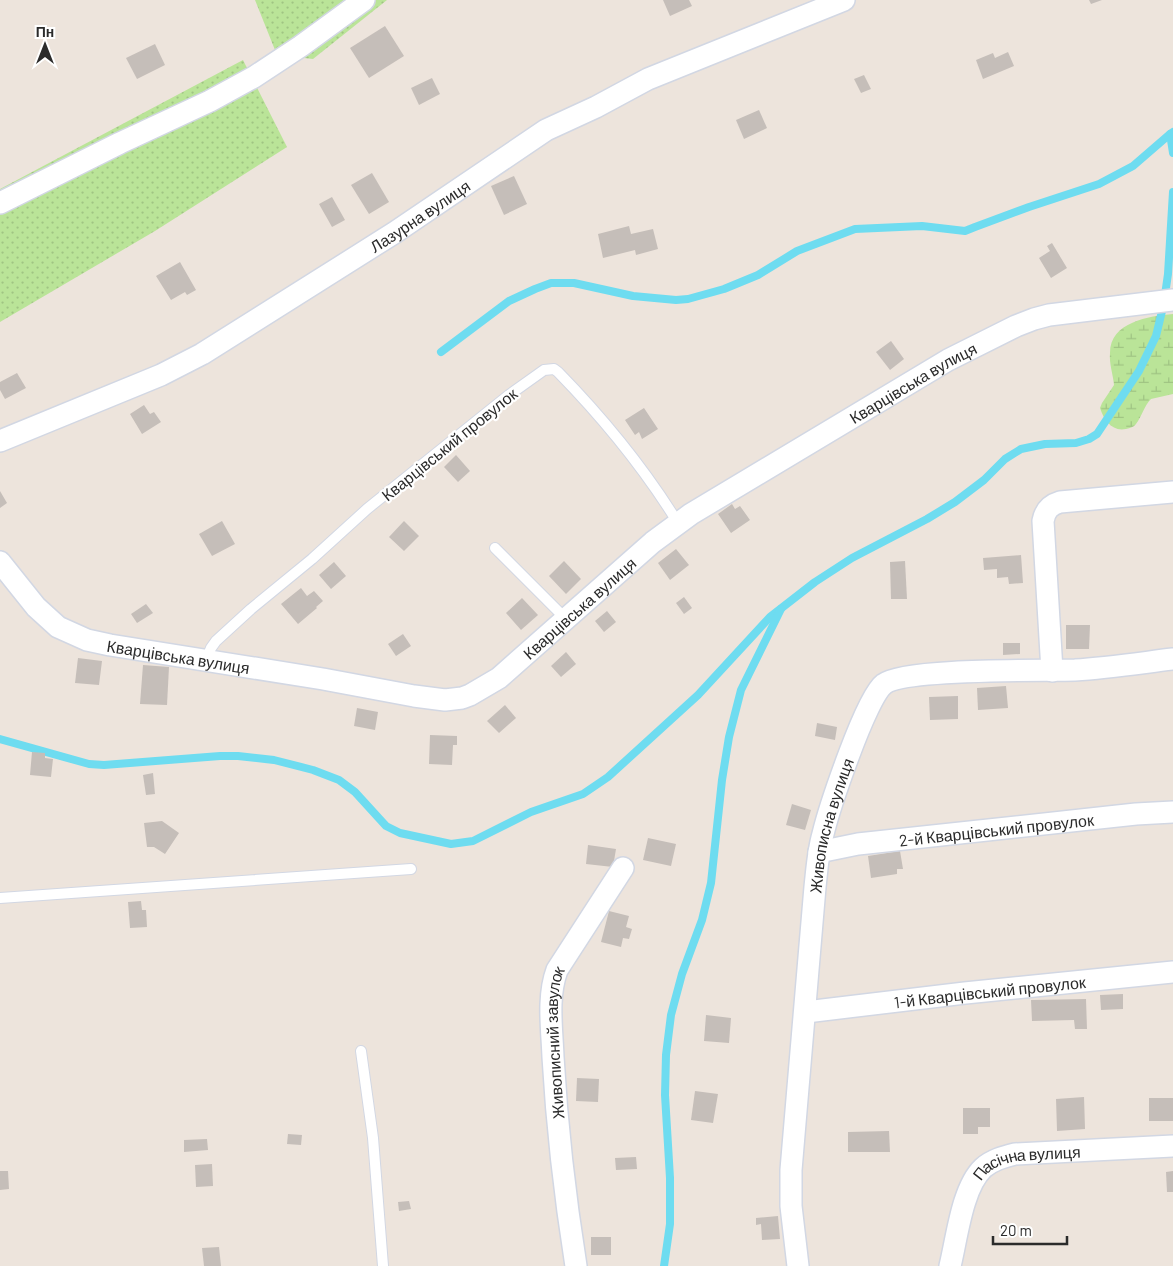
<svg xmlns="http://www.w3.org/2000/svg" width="1173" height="1266" viewBox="0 0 1173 1266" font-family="Barlow,sans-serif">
	<defs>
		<pattern id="grass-dots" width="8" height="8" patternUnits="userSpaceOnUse" patternTransform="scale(1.25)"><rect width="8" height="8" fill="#bae498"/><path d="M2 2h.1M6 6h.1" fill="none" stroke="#a0c483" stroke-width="1.8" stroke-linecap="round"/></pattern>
		<pattern id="wetland-marsh" width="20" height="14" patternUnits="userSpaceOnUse" patternTransform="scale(1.25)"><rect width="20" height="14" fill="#bae498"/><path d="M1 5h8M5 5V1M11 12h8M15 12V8" fill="none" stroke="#a0c483"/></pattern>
	</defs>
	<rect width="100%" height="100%" fill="#ede4dc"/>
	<g fill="url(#grass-dots)">
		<path d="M255,0h132l-74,59 -36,-4z"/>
		<path d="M243,60l44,87 -132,84 -155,91v-133z"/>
	</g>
	<path fill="url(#wetland-marsh)" d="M1173,314v80l-22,5c-7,7 -9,17 -15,25 -2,3 -6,4 -10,5 -14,3 -22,-9 -26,-21l2,-5 12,-18c-1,-11 -5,-21 -4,-32 0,-31 39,-37 63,-39z"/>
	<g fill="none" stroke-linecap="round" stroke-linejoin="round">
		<g stroke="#6edcf0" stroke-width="8">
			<path d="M1173,132l-3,2 3,19"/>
			<path d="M1165,295l3,-21 5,-82"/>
			<path d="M441,352l68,-51 26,-12 16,-6h23l59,13 43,4 12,-1 36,-10 34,-14 39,-24 58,-22 67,-3 43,5 10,-4 54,-20 70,-23 34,-18 37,-32"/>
			<path d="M0,739l89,25 15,1 116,-9h18l36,4 39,10 26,10 16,12 31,34 14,7 51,11 22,-3 58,-29 52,-18 25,-17 90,-82 72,-78 45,-35 37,-24 75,-39 28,-17 29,-22 21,-21 16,-10 24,-5 31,-1 13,-4 8,-5 42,-63 17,-35 7,-29"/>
			<path d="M664,1266l6,-42v-46l-5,-83 1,-40 5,-40 11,-41 20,-54 9,-37 11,-103 7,-43 12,-47 40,-81"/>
		</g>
	</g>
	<g fill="#c5beb9">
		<path d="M663,0h26l3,6 -22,10z"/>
		<path d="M1089,0h13l-11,4z"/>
		<path d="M385,26l19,30 -35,22 -19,-30z"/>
		<path d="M155,44l10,21 -28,14 -11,-21z"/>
		<path d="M1008,52l6,14 -31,13 -7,-19 17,-7 2,5z"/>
		<path d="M864,75l7,14 -10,4 -7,-14z"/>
		<path d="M432,78l8,16 -21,11 -8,-17z"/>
		<path d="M759,110l8,18 -23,11 -8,-19z"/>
		<path d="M372,173l17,29 -20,12 -18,-29z"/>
		<path d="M514,176l13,28 -23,11 -13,-29z"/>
		<path d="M332,197l13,23 -13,7 -13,-23z"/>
		<path d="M629,226l2,8 22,-5 5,20 -22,6 -1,-5 -32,8 -5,-24z"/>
		<path d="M1052,243l15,25 -16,10 -12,-20 11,-7 -3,-5z"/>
		<path d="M180,262l16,28 -9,5 -2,-3 -14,8 -15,-24z"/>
		<path d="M891,341l13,18 -14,11 -14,-18z"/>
		<path d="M17,373l9,15 -21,11 -5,-9v-8z"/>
		<path d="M144,405l6,9 4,-2 7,10 -19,12 -12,-20z"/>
		<path d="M644,408l14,21 -16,10 -3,-7 -4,3 -10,-15z"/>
		<path d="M456,455l14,16 -12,11 -14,-15z"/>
		<path d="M0,491l7,12 -7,5z"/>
		<path d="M732,504l3,5 5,-3 10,14 -19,13 -13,-19z"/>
		<path d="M222,521l13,23 -23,12 -13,-22z"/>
		<path d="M404,521l15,15 -15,15 -15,-14z"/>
		<path d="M676,549l13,16 -19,15 -12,-17z"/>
		<path d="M1021,555l2,28 -14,1 -1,-7 -11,1v-9l-13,1 -1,-12z"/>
		<path d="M564,561l17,18 -15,15 -17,-18z"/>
		<path d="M905,561l2,38h-16l-1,-37z"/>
		<path d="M334,562l12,14 -15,13 -12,-14z"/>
		<path d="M301,588l6,8 7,-5 9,10 -7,6 1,1 -19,16 -17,-20z"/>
		<path d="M684,597l8,11 -8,6 -8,-11z"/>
		<path d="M522,598l16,17 -17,15 -15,-17z"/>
		<path d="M146,604l7,9 -16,10 -6,-9z"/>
		<path d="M607,611l9,11 -12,10 -9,-11z"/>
		<path d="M1066,625h24l-1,24h-23z"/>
		<path d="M403,634l8,12 -15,10 -8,-12z"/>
		<path d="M1003,643h17v11l-17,1z"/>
		<path d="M566,652l10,12 -15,13 -10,-11z"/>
		<path d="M78,658l24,3 -3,24 -24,-2z"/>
		<path d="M143,665l26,2 -2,38 -27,-1z"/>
		<path d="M1006,686l2,22 -30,2 -1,-22z"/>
		<path d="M958,696v23l-28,1 -1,-23z"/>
		<path d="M505,705l11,13 -17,15 -12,-12z"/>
		<path d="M357,708l21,4 -3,18 -21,-4z"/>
		<path d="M817,723l20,4 -2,13 -20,-4z"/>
		<path d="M430,735l27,1v9h-4l-1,20 -23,-1z"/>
		<path d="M32,752l13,1v5l8,1 -2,18 -21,-2z"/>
		<path d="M153,773l2,21 -9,1 -3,-20z"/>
		<path d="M792,804l19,6 -6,20 -19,-5z"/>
		<path d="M162,821l17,12 -14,21 -11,-7h-7l-3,-24z"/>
		<path d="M648,838l28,6 -5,22 -28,-6z"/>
		<path d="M588,845l28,4 -3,18 -27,-3z"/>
		<path d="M900,851l3,18h-6v5l-26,4 -3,-22z"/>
		<path d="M141,901l1,9h4l1,17 -17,1 -2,-26z"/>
		<path d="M609,911l20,5 -3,11 6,2 -3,10 -6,-1 -2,9 -20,-5z"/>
		<path d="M1123,994v15l-22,1 -1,-15z"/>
		<path d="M1086,999l1,30h-12l-1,-9 -42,1 -1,-21z"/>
		<path d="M706,1015l25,3 -2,25 -25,-2z"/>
		<path d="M577,1078l22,1 -1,23 -22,-1z"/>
		<path d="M695,1091l23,3 -5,29 -22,-3z"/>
		<path d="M1084,1097l1,32 -28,2 -1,-32z"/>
		<rect x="1149" y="1098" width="24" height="23"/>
		<path d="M963,1108h27v19h-12v7h-15z"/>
		<path d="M889,1131l1,21h-42v-20z"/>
		<path d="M288,1134l14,1 -1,10 -14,-1z"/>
		<path d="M207,1139l1,11 -24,2v-12z"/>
		<path d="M636,1157l1,12 -21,1 -1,-12z"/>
		<path d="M212,1164l1,22 -17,1 -1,-22z"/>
		<path d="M0,1171h8l1,18 -9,1z"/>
		<path d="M1173,1171v21h-6l-1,-20z"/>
		<path d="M409,1201l2,8 -12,2 -1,-9z"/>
		<path d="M778,1216l2,23 -18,1 -1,-16 -5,1v-7z"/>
		<rect x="591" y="1237" width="20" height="18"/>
		<path d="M219,1247l2,19h-17l-2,-18z"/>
	</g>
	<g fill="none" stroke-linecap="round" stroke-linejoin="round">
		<g stroke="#d2d7e3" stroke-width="12">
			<g id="lane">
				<path d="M495,548l71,71"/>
				<path d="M205,662l6,-14 5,-7 35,-32 61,-50 55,-50 142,-114 35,-25 10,-1 4,3c45,46 86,96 120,151"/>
				<path d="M0,898l411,-29"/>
				<path d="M361,1051l12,87 10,128"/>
			</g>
		</g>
		<g stroke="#d2d7e3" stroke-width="24">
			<g id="street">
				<path d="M0,203l120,-60 90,-42 44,-24 47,-31 63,-46"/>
				<path id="s1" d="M0,441l161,-66 41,-21 192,-121 152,-103 50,-23 52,-28 196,-79"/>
				<path id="s2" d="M0,562l36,45 22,20 29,13 23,5 213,34 91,17 31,4 17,-2 8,-3 29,-17 154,-136 38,-28 257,-154 68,-34 18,-7 15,-4 124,-15"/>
				<path d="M1052,671l-9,-150c2,-11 7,-16 17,-19l113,-10"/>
				<path id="s3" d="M819,852l39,-8 278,-30 37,-2"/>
				<path id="s4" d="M806,1012l159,-19 208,-21"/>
				<path id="s5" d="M576,1266c-11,-69 -19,-139 -23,-209 -1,-28 -6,-60 4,-87l66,-102"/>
				<path id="s6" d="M798,1266l-7,-60v-36l24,-283c2,-18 3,-36 8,-53 6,-25 43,-137 61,-150 21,-16 157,-13 191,-14 33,-2 65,-7 98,-11"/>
				<path id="s7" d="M950,1266c7,-28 12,-78 33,-98 9,-8 20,-11 32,-14l158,-8"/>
			</g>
		</g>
		<use href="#lane" stroke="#fff" stroke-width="10"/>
		<use href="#street" stroke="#fff" stroke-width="21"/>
	</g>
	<g text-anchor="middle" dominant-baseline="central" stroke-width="4.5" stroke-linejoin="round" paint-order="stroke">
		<g font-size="16" fill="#2b2b2b" stroke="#fff">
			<text stroke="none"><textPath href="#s1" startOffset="478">Лазурна вулиця</textPath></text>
			<text stroke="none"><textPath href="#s2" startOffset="1052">Кварцівська вулиця</textPath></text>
			<text transform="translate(449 444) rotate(-39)">Кварцівський провулок</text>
			<text stroke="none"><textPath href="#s2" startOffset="648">Кварцівська вулиця</textPath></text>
			<text stroke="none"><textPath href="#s2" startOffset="212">Кварцівська вулиця</textPath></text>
			<text stroke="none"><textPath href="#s6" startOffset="444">Живописна вулиця</textPath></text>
			<text stroke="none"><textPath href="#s3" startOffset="179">2-й Кварцівський провулок</textPath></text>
			<text stroke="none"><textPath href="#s4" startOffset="185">1-й Кварцівський провулок</textPath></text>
			<text stroke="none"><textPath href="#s5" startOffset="225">Живописний завулок</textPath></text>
			<text stroke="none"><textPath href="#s7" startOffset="149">Пасічна вулиця</textPath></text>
		</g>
	</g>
	<g transform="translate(45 45)" stroke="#ffffff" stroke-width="4" paint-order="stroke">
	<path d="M0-4L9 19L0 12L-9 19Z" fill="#2b2b2b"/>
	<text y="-8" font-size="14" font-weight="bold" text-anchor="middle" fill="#2b2b2b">Пн</text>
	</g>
	<path d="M993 1236v8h74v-8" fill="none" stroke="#2b2b2b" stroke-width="2.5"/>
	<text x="1000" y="1236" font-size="15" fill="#2b2b2b" stroke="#ffffff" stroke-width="4" paint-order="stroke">20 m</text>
</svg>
